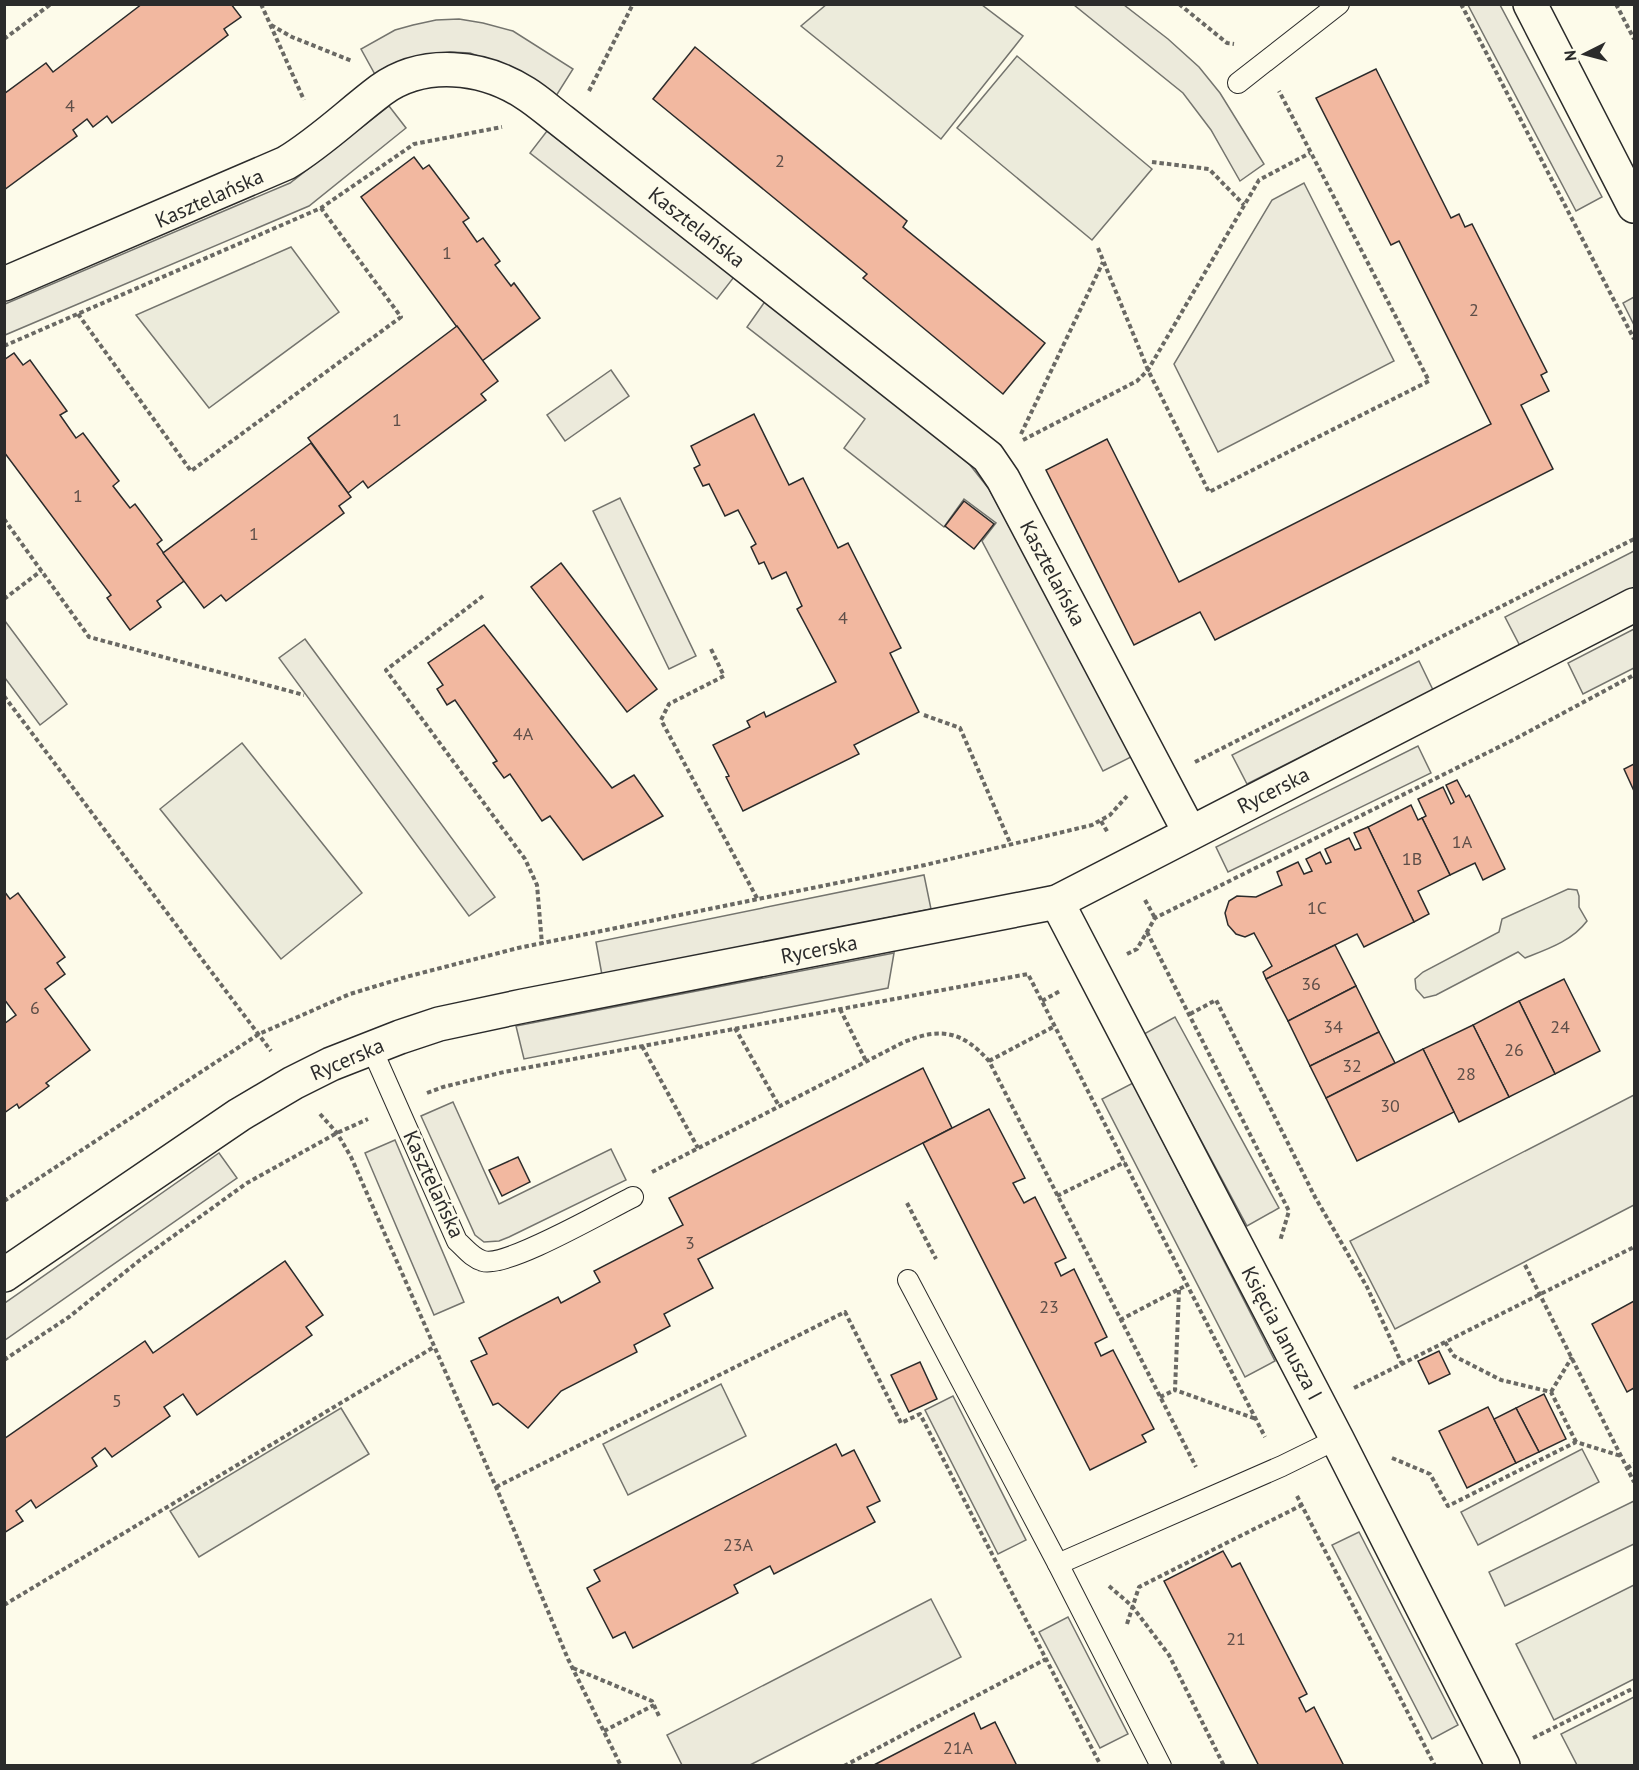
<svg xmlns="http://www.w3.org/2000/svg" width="1639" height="1770" viewBox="0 0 1639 1770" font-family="'PT Sans',sans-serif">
	<rect width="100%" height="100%" fill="#fdfbea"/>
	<g fill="#ecebdb" stroke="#74746e" stroke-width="1.5">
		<path d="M827,4l155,1 41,31 -82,103 -140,-113z"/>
		<path d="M1017,56l135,113 -60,71 -135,-112z"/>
		<path d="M291,247l48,65 -130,96 -73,-93z"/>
		<path d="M242,743l120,150 -81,66 -121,-150z"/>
		<path d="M1568,889l9,1 2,6v11l8,14c-15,20 -39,28 -62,37l-7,-6 -82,43 -12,3 -8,-9 -1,-10 8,-7 76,-40 3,-13z"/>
		<path d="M721,1384l25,52 -118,59 -25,-51z"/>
		<path d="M341,1408l28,46 -170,103 -29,-46z"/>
		<path d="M1634,1585v94l-80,41 -38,-76z"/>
		<path d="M1634,1697v68h-57l-16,-31z"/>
	</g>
	<g fill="#eceadb" stroke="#74746e" stroke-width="1.5">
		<path d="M1074,5h50l44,34 31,28 21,26 44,71 -24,17 -29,-51 -28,-37z"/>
		<path d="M1468,5h32l102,192 -26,14z"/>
		<path d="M459,19l24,4 30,8 60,38 -17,27 -39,-26 -47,-17 -20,-1 -21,4 -52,22 -16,-29 34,-19 18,-5 23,-5z"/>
		<path d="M389,106l17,22 -97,78 -304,129v-31l285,-121z"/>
		<path d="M547,131l187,146 -17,22 -187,-146z"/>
		<path d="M1304,183l90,178 -176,91 -44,-88 98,-164z"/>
		<path d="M1634,297v28l-11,-22z"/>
		<path d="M766,300l185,149 19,16 19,24 144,267 -30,15 -121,-230 14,-18 -32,-24 -20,28 -100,-79 21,-29 -118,-92z"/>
		<path d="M611,370l18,26 -64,45 -18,-26z"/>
		<path d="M620,498l76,158 -27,13 -76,-158z"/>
		<path d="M1634,551v37l-114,58 -15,-29z"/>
		<path d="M5,621l62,83 -27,21 -35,-47z"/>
		<path d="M1634,629v39l-51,26 -15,-31z"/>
		<path d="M305,639l190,258 -26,19 -190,-258z"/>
		<path d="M1419,661l14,29 -186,94 -15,-29z"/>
		<path d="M1418,746l13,27 -203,99 -12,-25z"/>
		<path d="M924,875l7,34 -329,66 -6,-33z"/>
		<path d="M894,953l-6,35 -364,71 -8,-33z"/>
		<path d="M1175,1017l104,191 -32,18 -103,-192z"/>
		<path d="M1133,1083l142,278 -30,16 -143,-278z"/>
		<path d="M1634,1095v110l-239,124 -45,-88z"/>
		<path d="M453,1102l46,102 112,-55 15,31 -117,57 -10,4 -15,1 -9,-7 -54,-119z"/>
		<path d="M395,1140l69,162 -30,13 -69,-162z"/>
		<path d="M219,1153l18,25 -232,162v-37z"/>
		<path d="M953,1396l73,144 -28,14 -73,-144z"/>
		<path d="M1582,1449l17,33 -121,63 -17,-33z"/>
		<path d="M1634,1501v43l-129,62 -16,-34z"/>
		<path d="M1359,1532l99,193 -26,14 -100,-194z"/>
		<path d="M931,1599l30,58 -211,108h-68l-15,-30z"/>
		<path d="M1068,1617l60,117 -28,14 -61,-116z"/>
	</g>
	<g fill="#f2b8a0" stroke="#2b2b2b" stroke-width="1.5">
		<path d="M142,4h89l10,13 -17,12 4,6 -116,88 -5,-7 -14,11 -6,-8 -14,11 4,6 -73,54v-96l42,-31 7,9z"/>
		<path d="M695,47l212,174 -4,6 142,116 -42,51 -140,-116 4,-4 -214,-175z"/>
		<path d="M1376,69l75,149 8,-4 6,13 7,-3 75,148 -6,3 8,16 -28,14 32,64 -338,171 -15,-28 -66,33 -88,-175 61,-31 72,143 312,-158 -92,-183 -8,4 -75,-147z"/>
		<path d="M414,157l9,12 6,-4 40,53 -6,4 14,20 6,-4 17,23 -5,4 16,21 3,-3 26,35 -58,43 -121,-164z"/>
		<path d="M457,326l41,55 -17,13 5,6 -118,88 -5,-7 -15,12 -40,-55z"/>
		<path d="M14,353l9,12 7,-5 37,51 -7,4 16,23 7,-5 36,48 -6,5 17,22 5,-4 27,36 -5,4 27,37 -27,20 4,6 -31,23 -23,-32 4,-3 -107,-143v-92z"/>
		<path d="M754,414l35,71 14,-7 35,70 10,-5 53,105 -11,5 29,59 -65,33 5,9 -116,57 -17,-34 3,-1 -16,-31 37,-18 -3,-6 17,-9 2,5 70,-35 -39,-73 5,-3 -16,-34 -14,7 -8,-17 -5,2 -8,-17 5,-3 -18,-34 -13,6 -16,-32 -6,2 -9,-18 6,-3 -9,-19z"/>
		<path d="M311,443l40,54 -12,9 5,7 -118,88 -5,-6 -17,13 -41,-55z"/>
		<path d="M964,501l30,23 -20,25 -29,-23z"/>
		<path d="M561,563l96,126 -30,23 -96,-125z"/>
		<path d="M484,625l128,163 22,-13 29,41 -80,44 -33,-44 -8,5 -32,-47 -6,4 -11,-15 4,-2 -42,-61 -8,5 -10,-16 6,-4 -15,-22z"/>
		<path d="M1634,764v27l-10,-22z"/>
		<path d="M1457,780l9,17 3,-2 36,74 -22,11 -8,-17 -25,12 -28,-57 4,-2 -8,-17 25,-12 8,17 3,-2 -8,-17z"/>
		<path d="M1411,805l7,15 4,-2 28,57 -32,16 11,23 -15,8 -46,-95z"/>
		<path d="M1368,827l46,95 -50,25 -7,-13 -91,45 -3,-7 9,-6 -18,-33 -9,4 -9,-3 -8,-9 -3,-12 4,-12 8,-5 19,1 26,-12 -5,-13 21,-10 6,12 8,-3 -6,-12 14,-7 6,12 5,-2 -6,-13 24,-11 6,12 6,-2 -7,-15z"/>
		<path d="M4,891l6,8 8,-6 47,64 -8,6 8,11 -20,15 45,61 -44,33 3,3 -30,22 -2,-4 -13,9v-89l12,-9 -12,-16z"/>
		<path d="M1335,945l21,41 -68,35 -22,-42z"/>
		<path d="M1564,979l36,72 -45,23 -36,-73z"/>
		<path d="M1356,986l23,46 -69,34 -22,-45z"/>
		<path d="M1519,1001l36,73 -46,23 -36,-72z"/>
		<path d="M1473,1025l36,72 -50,25 -36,-73z"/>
		<path d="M1379,1032l16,31 -69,35 -16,-32z"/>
		<path d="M1423,1049l31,63 -97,49 -31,-63z"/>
		<path d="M923,1068l29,60 -254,131 15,29 -49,26 6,12 -36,19 3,7 -76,39 -33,37 -30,-25 -5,2 -22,-44 16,-7 -8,-16 79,-41 3,6 39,-21 -6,-11 89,-46 -14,-27z"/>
		<path d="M989,1109l36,69 -12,5 11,20 11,-6 31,61 -11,5 6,13 13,-7 33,68 -12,6 6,13 12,-6 41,79 -12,6 4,7 -56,28 -167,-327z"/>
		<path d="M518,1157l12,25 -28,14 -13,-26z"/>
		<path d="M285,1261l38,54 -17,12 6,8 -115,80 -14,-21 -19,13 6,9 -58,41 -7,-9 -13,10 5,8 -61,42 -5,-8 -15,11 7,10 -19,12v-94l141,-98 8,12z"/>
		<path d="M1634,1301v87l-7,4 -35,-68z"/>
		<path d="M1439,1351l11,23 -21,10 -11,-23z"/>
		<path d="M920,1362l17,37 -28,13 -18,-37z"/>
		<path d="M1544,1394l22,45 -27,13 -23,-44z"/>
		<path d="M1488,1407l28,56 -49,25 -28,-57z"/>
		<path d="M1516,1408l23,44 -23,11 -22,-44z"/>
		<path d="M836,1444l6,12 12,-6 26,51 -13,6 8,15 -101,52 -4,-8 -36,19 4,8 -105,55 -8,-16 -12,6 -26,-50 13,-7 -6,-11z"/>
		<path d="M1223,1551l9,16 8,-4 67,131 -8,4 7,14 8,-5 30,59h-85l-95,-185z"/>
		<path d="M974,1713l7,16 14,-7 22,44h-145z"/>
	</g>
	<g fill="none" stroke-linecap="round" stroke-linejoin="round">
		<g stroke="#2b2b2b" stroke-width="22">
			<g id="service">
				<path d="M1238,83l101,-79"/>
				<path d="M371,1047l86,194c8,7 15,17 26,20 24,7 123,-51 150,-64"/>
				<path d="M908,1280l150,284 103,202"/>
				<path d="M1058,1564l224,-98 55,-27"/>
			</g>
		</g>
		<g stroke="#2b2b2b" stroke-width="36">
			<g id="minor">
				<path d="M1530,4l104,202"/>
				<path d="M4,284l282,-121c35,-21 63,-49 95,-73 43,-31 102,-24 144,3 13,8 25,19 37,28l426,336 15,22 187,354"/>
				<path d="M1057,902l280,537 166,327"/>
				<path d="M4,1275l235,-160 54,-32 38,-19 69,-27 39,-13 84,-18 534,-104 577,-297"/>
			</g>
		</g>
		<g stroke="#6a6964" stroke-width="4" stroke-dasharray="4.5 3" stroke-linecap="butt">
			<path d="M261,4l43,96"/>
			<path d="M1179,4l48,39 7,1"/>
			<path d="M1461,4l173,335"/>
			<path d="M1616,4l18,35"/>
			<path d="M271,25l21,12 60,24"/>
			<path d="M4,39l47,-35"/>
			<path d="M589,91l44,-87"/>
			<path d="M1152,162l57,7 35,36"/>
			<path d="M1098,248l50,122 61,122 220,-111 -150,-290"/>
			<path d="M78,314l113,157 210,-154 -80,-109"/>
			<path d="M4,346l317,-138 93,-64 88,-17"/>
			<path d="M1021,434l82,-172"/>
			<path d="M1023,440l114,-59 11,-11 111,-190 51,-27"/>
			<path d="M4,519l85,118 215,58"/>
			<path d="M483,596l-97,74 139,189 12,26 5,59"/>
			<path d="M4,599l37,-28"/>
			<path d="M711,649l13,27 -55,28 -8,16 97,180"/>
			<path d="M4,696l267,355"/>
			<path d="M924,715l36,13 51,117"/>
			<path d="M1195,762l439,-223"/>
			<path d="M1101,821l7,12"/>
			<path d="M1145,900l10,18"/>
			<path d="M1147,932l142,279 -9,30"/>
			<path d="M1127,954l10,-5 18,-31 358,-178 121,-65"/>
			<path d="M1042,1001l18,-10"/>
			<path d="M840,1009l26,52"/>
			<path d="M1190,1014l26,-14 99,197 52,90 35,77"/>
			<path d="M735,1028l44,78"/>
			<path d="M642,1046l56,102"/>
			<path d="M989,1061l66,-35"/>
			<path d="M427,1093l16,-6 61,-15 524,-98 237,463"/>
			<path d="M320,1114l17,19 14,24 145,330 72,172 53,107"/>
			<path d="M652,1172l252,-130c37,-15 58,-11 85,19l207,406"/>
			<path d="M1057,1196l68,-34"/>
			<path d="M4,1201l255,-167 91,-40 56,-17 112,-29 407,-83 167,-40 18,-10 17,-19"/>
			<path d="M907,1203l29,56"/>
			<path d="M1525,1265l109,217"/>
			<path d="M1179,1290l-4,100 81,29"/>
			<path d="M1120,1320l67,-35"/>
			<path d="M1445,1342l9,14 47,24 50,12 25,50"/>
			<path d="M4,1360l65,-43 71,-57 107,-77 90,-50 31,-14"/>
			<path d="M1354,1388l280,-141"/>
			<path d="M1551,1392l21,-35"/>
			<path d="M1160,1397l15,-7"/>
			<path d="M1392,1458l38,16 18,32 128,-64 45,14"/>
			<path d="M1627,1468l7,-4"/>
			<path d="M496,1487l349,-175 56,111 19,-9 181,352"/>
			<path d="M1297,1496l138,270"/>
			<path d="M1109,1586l23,20 37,49 55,111"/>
			<path d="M4,1605l430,-258"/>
			<path d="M1127,1624l12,-37 163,-82"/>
			<path d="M573,1668l79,33 7,15"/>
			<path d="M604,1731l50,-26"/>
			<path d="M1533,1738l101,-50"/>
			<path d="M844,1766l202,-107"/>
		</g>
		<use href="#service" stroke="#fdfbea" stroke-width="20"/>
		<use href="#minor" stroke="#fdfbea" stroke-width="33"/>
	</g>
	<g text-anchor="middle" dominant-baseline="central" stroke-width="4.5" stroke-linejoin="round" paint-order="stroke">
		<g font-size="18" fill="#5d4e48">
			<text x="70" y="105">4</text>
			<text x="780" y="160">2</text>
			<text x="447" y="252">1</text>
			<text x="1474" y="309">2</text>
			<text x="397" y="419">1</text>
			<text x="78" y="495">1</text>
			<text x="254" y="533">1</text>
			<text x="843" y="617">4</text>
			<text x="523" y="733">4A</text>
			<text x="1462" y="841">1A</text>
			<text x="1412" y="858">1B</text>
			<text x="1317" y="907">1C</text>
			<text x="1311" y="983">36</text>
			<text x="35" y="1007">6</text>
			<text x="1333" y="1026">34</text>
			<text x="1560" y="1026">24</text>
			<text x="1514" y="1049">26</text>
			<text x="1352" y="1065">32</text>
			<text x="1466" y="1073">28</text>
			<text x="1390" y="1105">30</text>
			<text x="690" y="1242">3</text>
			<text x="1049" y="1306">23</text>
			<text x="117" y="1400">5</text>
			<text x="738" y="1544">23A</text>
			<text x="1236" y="1638">21</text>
			<text x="958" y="1747">21A</text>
		</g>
		<g font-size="21" fill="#2b2b2b" stroke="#fdfbea">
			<text transform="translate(209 198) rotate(-24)">Kasztelańska</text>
			<text transform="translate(697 227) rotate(38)">Kasztelańska</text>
			<text transform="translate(1053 573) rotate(62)">Kasztelańska</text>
			<text transform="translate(1273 790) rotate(-27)">Rycerska</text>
			<text transform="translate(819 949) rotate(-11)">Rycerska</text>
			<text transform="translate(347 1059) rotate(-23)">Rycerska</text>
			<text transform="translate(434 1184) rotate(65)">Kasztelańska</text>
			<text transform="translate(1282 1333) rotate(62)">Księcia Janusza I</text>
		</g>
	</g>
	<rect width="1639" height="1770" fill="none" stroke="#2b2b2b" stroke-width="12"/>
	<g transform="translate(1585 54) rotate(264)" stroke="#fdfbea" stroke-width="4.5" paint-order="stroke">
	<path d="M0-4.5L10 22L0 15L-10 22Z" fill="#2b2b2b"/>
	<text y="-9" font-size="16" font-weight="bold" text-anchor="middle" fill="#2b2b2b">N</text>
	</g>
</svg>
